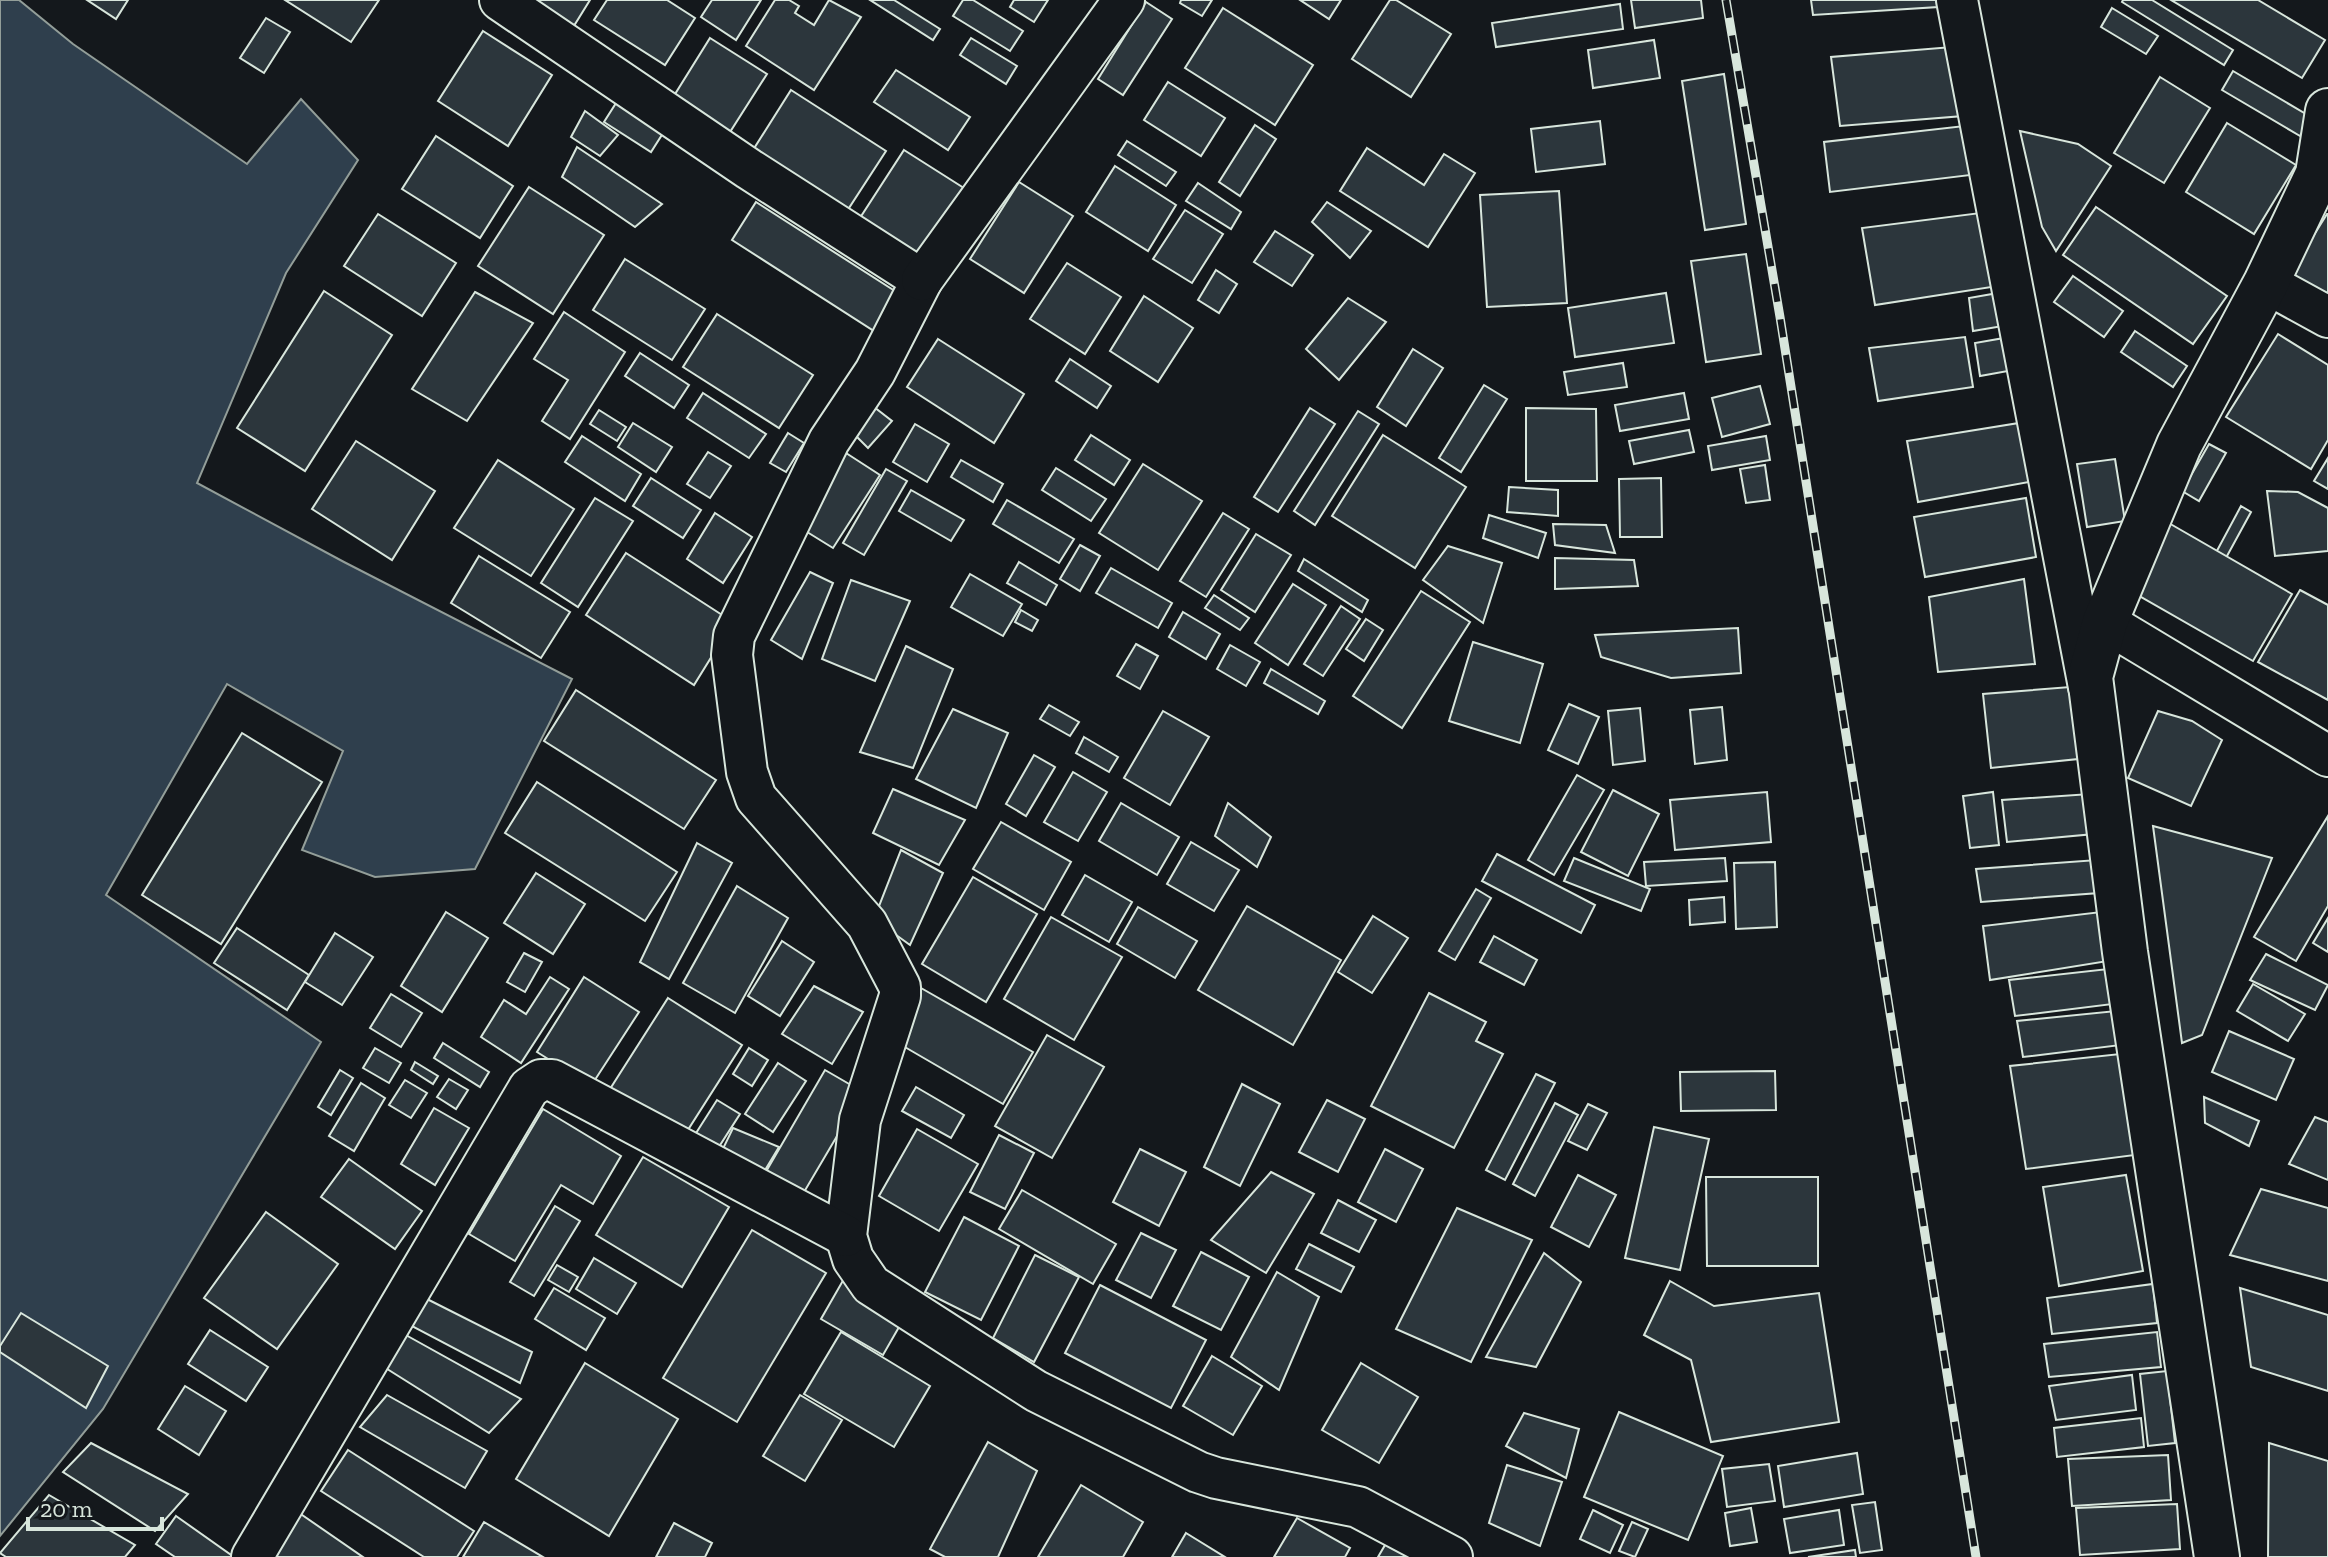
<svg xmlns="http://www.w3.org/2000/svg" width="2328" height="1557" viewBox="0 0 2328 1557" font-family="'Zilla Slab',serif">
	<rect width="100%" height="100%" fill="#14181c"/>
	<path fill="#2f3f4d" stroke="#939e99" stroke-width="2" d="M0,0h19l54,44 174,120 54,-65 57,61 -72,113 -89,210 147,79 228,117 -97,190 -100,8 -73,-27 41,-99 -116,-67 -121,211 215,147 -218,367 -103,127z"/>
	<g fill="#2c363c" stroke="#d8e6dc" stroke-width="2">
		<path d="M87,0h41l-12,19z"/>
		<path d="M285,0h94l-28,42z"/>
		<path d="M527,0h63l-18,29z"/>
		<path d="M607,0h60l28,18 -30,47 -71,-45z"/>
		<path d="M712,0h49l-25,40 -35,-23z"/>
		<path d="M775,0h14l10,6 -4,7 19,12 15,-25 32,17 -47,73 -68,-44z"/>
		<path d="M870,0h24l46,29 -7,11z"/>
		<path d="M963,0h10l50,31 -13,20 -57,-35z"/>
		<path d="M1014,0h34l-14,22 -24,-15z"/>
		<path d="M1181,0h31l-10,16 -22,-13z"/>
		<path d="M1300,0h41l-12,19z"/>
		<path d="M1390,0h6l55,34 -40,63 -59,-38z"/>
		<path d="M1631,0h70l2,18 -68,10z"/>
		<path d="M1811,0h125l2,7 -125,8z"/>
		<path d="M2123,0h29l81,50 -9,15 -102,-63z"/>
		<path d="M2171,0h87l67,40 -23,38z"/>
		<path d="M1146,2l26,17 -49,76 -25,-16z"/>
		<path d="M1620,4l3,25 -127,18 -4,-24z"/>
		<path d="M1223,8l90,57 -38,60 -90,-57z"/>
		<path d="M2112,8l46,28 -12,18 -45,-27z"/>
		<path d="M266,18l24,14 -26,41 -24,-15z"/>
		<path d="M483,31l69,44 -44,71 -70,-45z"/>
		<path d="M710,38l57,36 -44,69 -56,-36z"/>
		<path d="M971,38l46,28 -11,18 -46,-29z"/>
		<path d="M1654,40l6,38 -67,10 -5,-38z"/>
		<path d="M1952,47l11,69 -123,10 -9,-69z"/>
		<path d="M896,70l74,47 -22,33 -74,-48z"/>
		<path d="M2233,71l78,46 -11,19 -78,-46z"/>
		<path d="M1724,74l22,150 -41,6 -23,-149z"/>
		<path d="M2160,77l50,31 -46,75 -50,-30z"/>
		<path d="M1168,82l57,36 -24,38 -57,-36z"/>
		<path d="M791,90l95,61 -39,60 -94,-61z"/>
		<path d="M618,100l47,30 -14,22 -47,-30z"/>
		<path d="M585,111l33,24 -18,21 -29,-19z"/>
		<path d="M1600,121l5,43 -69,8 -5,-43z"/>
		<path d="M2227,123l69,42 -42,69 -68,-42z"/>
		<path d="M1255,125l21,14 -36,57 -21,-14z"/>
		<path d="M1973,125l6,49 -149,18 -6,-50z"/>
		<path d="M2020,131l58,13 33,22 -55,85 -14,-24z"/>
		<path d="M436,136l77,50 -33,52 -78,-49z"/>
		<path d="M1127,141l49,31 -10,14 -48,-31z"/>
		<path d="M577,147l85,57 -27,23 -73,-50z"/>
		<path d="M1367,148l57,37 20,-31 31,19 -47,74 -88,-56z"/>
		<path d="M904,150l63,40 -46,71 -63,-40z"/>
		<path d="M1115,166l61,39 -28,46 -62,-39z"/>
		<path d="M1019,182l54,34 -49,77 -54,-34z"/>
		<path d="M1198,183l43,29 -10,17 -45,-28z"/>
		<path d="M529,187l75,48 -51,79 -75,-48z"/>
		<path d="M1559,191l8,112 -80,4 -7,-112z"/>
		<path d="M756,202l142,91 -24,38 -142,-91z"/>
		<path d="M1327,202l44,29 -21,27 -38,-36z"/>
		<path d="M2096,207l131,89 -34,48 -130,-89z"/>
		<path d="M1185,210l38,24 -31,49 -39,-24z"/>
		<path d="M1988,212l10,74 -123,19 -13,-77z"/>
		<path d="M378,214l78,49 -34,53 -78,-50z"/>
		<path d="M2327,214h1v96l-44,-27z"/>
		<path d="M1275,231l38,24 -21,31 -38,-24z"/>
		<path d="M1746,254l15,100 -55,8 -15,-101z"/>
		<path d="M625,259l80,50 -33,51 -79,-50z"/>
		<path d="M1067,263l54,34 -36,57 -55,-35z"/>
		<path d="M1216,270l21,14 -18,29 -21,-13z"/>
		<path d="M2073,276l50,35 -19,26 -50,-35z"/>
		<path d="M324,291l68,44 -87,136 -68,-43z"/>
		<path d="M475,292l58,31 -66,98 -55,-32z"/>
		<path d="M1666,293l8,50 -99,14 -7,-49z"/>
		<path d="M1998,293l5,33 -30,5 -4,-33z"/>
		<path d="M1144,296l49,32 -35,54 -48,-31z"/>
		<path d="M1348,298l38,24 -47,58 -33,-31z"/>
		<path d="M564,312l61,40 -55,87 -28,-18 26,-41 -34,-21z"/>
		<path d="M717,314l96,61 -34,53 -96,-61z"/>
		<path d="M2135,331l52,35 -14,21 -52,-35z"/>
		<path d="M2278,334l50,31v75l-17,29 -85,-52z"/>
		<path d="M1965,337l8,50 -95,14 -9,-53z"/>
		<path d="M2004,338l4,33 -28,5 -5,-33z"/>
		<path d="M938,339l86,55 -30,49 -87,-56z"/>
		<path d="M1413,349l30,19 -37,58 -29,-19z"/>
		<path d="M640,353l49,32 -15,23 -49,-32z"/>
		<path d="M1070,359l41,27 -14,22 -41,-27z"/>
		<path d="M1623,363l4,24 -59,8 -4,-23z"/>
		<path d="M1484,385l23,14 -46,73 -22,-14z"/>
		<path d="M1760,386l10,38 -48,13 -10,-39z"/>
		<path d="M703,393l63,41 -17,24 -62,-40z"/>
		<path d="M1684,393l5,26 -69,12 -5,-26z"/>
		<path d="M865,400l27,21 -24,27 -24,-24z"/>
		<path d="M1310,408l25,16 -57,88 -24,-15z"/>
		<path d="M1526,408l70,1 1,72h-71z"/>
		<path d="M599,410l27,17 -9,14 -27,-17z"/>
		<path d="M1358,411l21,13 -64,101 -21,-14z"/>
		<path d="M633,423l39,24 -16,25 -38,-25z"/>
		<path d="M2019,423l10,59 -111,20 -11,-61z"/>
		<path d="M915,424l34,20 -22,38 -34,-20z"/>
		<path d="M1689,430l5,22 -60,12 -5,-23z"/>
		<path d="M788,433l16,10 -18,29 -16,-9z"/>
		<path d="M1091,435l39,25 -16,25 -39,-25z"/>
		<path d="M1383,435l83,52 -51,81 -83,-52z"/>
		<path d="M582,436l59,38 -16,27 -60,-39z"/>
		<path d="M1766,436l4,24 -58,10 -4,-24z"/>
		<path d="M356,441l79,50 -43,69 -80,-51z"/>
		<path d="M2209,444l17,9 -27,48 -17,-10z"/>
		<path d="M708,452l23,14 -21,32 -23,-14z"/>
		<path d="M846,453l34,22 -47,73 -34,-21z"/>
		<path d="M2328,458v31l-14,-8z"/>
		<path d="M2115,459l10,62 -38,6 -10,-63z"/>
		<path d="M498,460l76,49 -43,67 -77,-48z"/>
		<path d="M961,460l42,24 -10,18 -42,-25z"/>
		<path d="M1143,464l59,37 -44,69 -59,-37z"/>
		<path d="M1765,465l5,35 -24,3 -6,-34z"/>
		<path d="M1056,468l50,31 -15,22 -49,-31z"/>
		<path d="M886,469l21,12 -43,74 -21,-12z"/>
		<path d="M651,478l50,32 -18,28 -50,-32z"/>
		<path d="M1661,478l1,59h-42l-1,-58z"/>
		<path d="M1509,487l49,3v26l-51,-4z"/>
		<path d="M911,490l53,30 -13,21 -52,-30z"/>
		<path d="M2267,491l31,1 30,16v43l-53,5z"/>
		<path d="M595,498l38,23 -55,86 -37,-24z"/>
		<path d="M2026,498l10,59 -111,20 -11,-60z"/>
		<path d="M1007,500l67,39 -15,24 -66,-39z"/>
		<path d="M2241,506l10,6 -36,66 -10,-5z"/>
		<path d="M715,513l37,24 -29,46 -36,-24z"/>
		<path d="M1223,513l26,16 -43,68 -26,-16z"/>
		<path d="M1489,515l57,18 -8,25 -55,-20z"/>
		<path d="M2167,522l125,72 -39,67 -124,-71z"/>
		<path d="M1553,524l53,1 9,28 -60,-8z"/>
		<path d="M1256,534l35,21 -36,57 -34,-22z"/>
		<path d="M1080,545l20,11 -20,35 -20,-12z"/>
		<path d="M1448,546l54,17 -19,60 -60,-43z"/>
		<path d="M626,553l107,69 -39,63 -108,-70z"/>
		<path d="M479,556l91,56 -29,46 -90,-55z"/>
		<path d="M1555,558l79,2 4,26 -83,3z"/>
		<path d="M1304,559l64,41 -6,12 -64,-41z"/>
		<path d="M1019,562l38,23 -11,20 -39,-22z"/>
		<path d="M1111,568l61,35 -14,25 -62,-35z"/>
		<path d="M810,572l23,11 -31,76 -31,-19z"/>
		<path d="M970,574l52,30 -19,32 -52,-29z"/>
		<path d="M2024,579l11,85 -97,8 -9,-75z"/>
		<path d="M851,580l59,21 -35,80 -53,-22z"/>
		<path d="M1293,584l33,21 -38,60 -33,-22z"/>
		<path d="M2300,590l28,15v95l-70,-38z"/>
		<path d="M1421,591l49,31 -68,106 -49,-32z"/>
		<path d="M1214,595l35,23 -9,12 -35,-22z"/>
		<path d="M1341,606l19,13 -37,57 -19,-12z"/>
		<path d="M1021,610l17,10 -6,11 -17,-9z"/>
		<path d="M1183,612l37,22 -14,25 -37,-22z"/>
		<path d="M1366,619l17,11 -19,31 -18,-12z"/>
		<path d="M1738,628l3,45 -70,5 -70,-21 -6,-22z"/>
		<path d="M1473,642l70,22 -23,79 -71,-22z"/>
		<path d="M1136,644l22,12 -18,33 -23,-13z"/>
		<path d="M1230,645l30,17 -14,24 -29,-17z"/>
		<path d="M906,646l47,23 -40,99 -53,-16z"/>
		<path d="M1271,669l54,32 -7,13 -54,-31z"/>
		<path d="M2070,687l8,72 -87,9 -8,-74z"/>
		<path d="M576,690l140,90 -32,49 -140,-88z"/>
		<path d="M1569,704l30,13 -21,47 -30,-14z"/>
		<path d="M1049,705l30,17 -9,14 -30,-17z"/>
		<path d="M1722,707l5,53 -32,4 -5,-54z"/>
		<path d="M1640,708l5,53 -32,4 -5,-54z"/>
		<path d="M953,709l55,24 -32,75 -60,-29z"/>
		<path d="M1163,711l46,26 -39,68 -46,-27z"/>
		<path d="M2158,711l34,10 30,19 -31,66 -63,-28z"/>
		<path d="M242,733l80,49 -101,162 -79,-49z"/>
		<path d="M1084,737l34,20 -9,15 -33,-19z"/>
		<path d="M1034,755l21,12 -29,49 -20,-12z"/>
		<path d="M1073,772l34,20 -29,49 -34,-19z"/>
		<path d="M1577,775l27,15 -50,85 -26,-15z"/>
		<path d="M537,782l140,90 -32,49 -140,-88z"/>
		<path d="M893,789l72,31 -26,45 -66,-32z"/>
		<path d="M1613,790l46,24 -31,62 -47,-24z"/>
		<path d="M1767,792l4,50 -96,8 -5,-50z"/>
		<path d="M1993,792l6,53 -29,3 -7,-52z"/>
		<path d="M2090,794l4,40 -87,8 -5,-42z"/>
		<path d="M1121,803l58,34 -22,38 -58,-34z"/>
		<path d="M1228,803l43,34 -14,30 -42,-31z"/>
		<path d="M2328,816v90l-32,55 -42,-24z"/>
		<path d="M1001,822l70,40 -27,48 -71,-41z"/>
		<path d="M2153,826l119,32 -70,177 -20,8z"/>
		<path d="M1191,842l48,28 -25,41 -47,-27z"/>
		<path d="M697,843l35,20 -63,116 -29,-17z"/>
		<path d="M901,850l42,23 -33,72 -36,-26z"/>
		<path d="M1497,854l98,51 -14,28 -99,-52z"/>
		<path d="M1574,858l76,31 -9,22 -77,-30z"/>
		<path d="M1725,858l2,23 -81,5 -2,-24z"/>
		<path d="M2097,860l2,33 -118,9 -5,-33z"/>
		<path d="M1775,862l2,65 -41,2 -2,-66z"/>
		<path d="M536,873l49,31 -32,50 -49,-31z"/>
		<path d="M1085,875l47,27 -23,40 -47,-27z"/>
		<path d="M973,877l64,37 -51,88 -64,-38z"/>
		<path d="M737,886l51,32 -53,95 -52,-30z"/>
		<path d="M1476,889l15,9 -36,62 -16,-9z"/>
		<path d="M1724,897l1,25 -35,3 -1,-25z"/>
		<path d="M1247,906l94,54 -48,85 -95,-55z"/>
		<path d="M1138,907l59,34 -22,37 -58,-34z"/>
		<path d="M446,912l42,26 -46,74 -41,-26z"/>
		<path d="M2101,912l7,49 -118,19 -7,-54z"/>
		<path d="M1373,916l35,22 -36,55 -34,-21z"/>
		<path d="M1051,917l71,40 -48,83 -70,-41z"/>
		<path d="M2328,918v34l-15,-9z"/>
		<path d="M237,928l72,47 -22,35 -73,-47z"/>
		<path d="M335,933l38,24 -31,48 -37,-23z"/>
		<path d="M1494,936l43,24 -13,25 -44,-23z"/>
		<path d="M782,941l32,21 -34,54 -32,-20z"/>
		<path d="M524,953l18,9 -17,30 -18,-10z"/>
		<path d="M2266,954l62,31 -13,25 -65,-30z"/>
		<path d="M2108,969l5,35 -98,12 -6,-36z"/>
		<path d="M550,977l19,12 -48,74 -40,-26 23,-37 22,14z"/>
		<path d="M584,977l55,35 -48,74 -54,-34z"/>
		<path d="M2253,984l52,30 -17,27 -51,-30z"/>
		<path d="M814,986l49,26 -31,52 -50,-30z"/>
		<path d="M921,988l112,64 -30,52 -112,-65z"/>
		<path d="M1429,993l57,29 -10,19 27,13 -49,94 -83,-42z"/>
		<path d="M391,994l31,19 -21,34 -31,-19z"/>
		<path d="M668,998l74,47 -58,91 -74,-47z"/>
		<path d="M2116,1011l5,34 -98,12 -6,-36z"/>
		<path d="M2229,1031l65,28 -18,41 -64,-28z"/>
		<path d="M1047,1035l57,32 -52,91 -57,-32z"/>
		<path d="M443,1043l46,29 -9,15 -46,-29z"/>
		<path d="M375,1048l26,15 -12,20 -26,-15z"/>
		<path d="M749,1048l19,12 -16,26 -19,-12z"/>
		<path d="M2120,1054l15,101 -109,14 -16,-103z"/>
		<path d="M415,1062l23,14 -5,8 -22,-14z"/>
		<path d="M778,1063l28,18 -33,51 -28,-18z"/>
		<path d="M340,1070l13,8 -22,37 -13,-8z"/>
		<path d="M825,1070l38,22 -66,112 -37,-22z"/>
		<path d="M1775,1071l1,39 -95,1 -1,-39z"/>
		<path d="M1536,1074l19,9 -50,97 -19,-10z"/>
		<path d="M449,1079l19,11 -12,19 -19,-12z"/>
		<path d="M405,1080l22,13 -16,25 -22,-13z"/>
		<path d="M361,1083l24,15 -31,53 -25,-15z"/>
		<path d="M1242,1084l38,20 -40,82 -36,-19z"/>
		<path d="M916,1087l48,28 -13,23 -49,-27z"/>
		<path d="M2204,1097l55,24 -10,25 -44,-23z"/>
		<path d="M717,1100l23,14 -27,42 -22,-15z"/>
		<path d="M1327,1100l38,19 -27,53 -39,-20z"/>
		<path d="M1555,1103l23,12 -43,81 -22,-12z"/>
		<path d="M1588,1104l19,9 -20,37 -19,-9z"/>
		<path d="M434,1108l35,20 -34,57 -34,-21z"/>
		<path d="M543,1109l78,47 -28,48 -32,-19 -46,76 -46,-27z"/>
		<path d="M2315,1117l13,5v58l-39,-16z"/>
		<path d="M1654,1127l55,12 -29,131 -55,-12z"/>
		<path d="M733,1128l46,19 -23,38 -39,-24z"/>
		<path d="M917,1129l61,35 -39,67 -60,-35z"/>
		<path d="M999,1135l35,18 -29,56 -35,-17z"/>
		<path d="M1140,1149l46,23 -27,54 -46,-24z"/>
		<path d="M1385,1149l38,20 -27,53 -38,-20z"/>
		<path d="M643,1157l86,50 -47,80 -86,-52z"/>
		<path d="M349,1159l73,52 -27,38 -74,-52z"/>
		<path d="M1271,1172l43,22 -48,79 -55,-33z"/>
		<path d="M1578,1175l38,20 -27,52 -38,-20z"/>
		<path d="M2126,1175l17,96 -84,15 -16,-99z"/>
		<path d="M1706,1177h112v89h-111z"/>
		<path d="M2261,1189l67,19v73l-98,-26z"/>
		<path d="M1022,1190l94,54 -23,40 -94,-55z"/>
		<path d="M1338,1200l38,20 -17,32 -38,-19z"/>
		<path d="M555,1206l25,15 -46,75 -24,-14z"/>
		<path d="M1457,1208l75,32 -61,122 -75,-33z"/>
		<path d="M266,1212l72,52 -61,85 -73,-51z"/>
		<path d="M964,1217l55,29 -38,74 -56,-28z"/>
		<path d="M752,1230l74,43 -89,149 -74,-44z"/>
		<path d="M1141,1233l35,17 -25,48 -35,-18z"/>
		<path d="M1309,1244l45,23 -13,25 -45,-23z"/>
		<path d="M1201,1252l48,25 -28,53 -48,-24z"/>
		<path d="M1544,1253l37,29 -45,85 -50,-10z"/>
		<path d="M1035,1255l44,22 -45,85 -41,-24z"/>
		<path d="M594,1258l42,25 -19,31 -41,-25z"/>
		<path d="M557,1265l21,12 -9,15 -21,-12z"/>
		<path d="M1277,1272l42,25 -40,93 -48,-33z"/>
		<path d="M845,1277l62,36 -24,42 -62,-36z"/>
		<path d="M1670,1281l44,25 105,-13 20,129 -128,20 -20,-82 -47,-25z"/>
		<path d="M2153,1284l4,39 -105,11 -5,-36z"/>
		<path d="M1100,1285l106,55 -35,68 -106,-55z"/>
		<path d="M554,1288l51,30 -19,32 -51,-31z"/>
		<path d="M2240,1288l88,27v76l-77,-24z"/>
		<path d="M425,1298l107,54 -12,31 -114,-60z"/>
		<path d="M21,1313l87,53 -22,42 -86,-56v-6z"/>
		<path d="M210,1330l58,37 -22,34 -58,-37z"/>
		<path d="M841,1332l89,54 -36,61 -90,-53z"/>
		<path d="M2157,1332l4,35 -112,10 -5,-33z"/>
		<path d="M404,1334l117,65 -32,34 -105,-66z"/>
		<path d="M1212,1356l50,30 -29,49 -50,-29z"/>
		<path d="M585,1363l93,56 -69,117 -93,-57z"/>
		<path d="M1361,1363l57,34 -39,66 -57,-33z"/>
		<path d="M2167,1371l8,72 -27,3 -8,-72z"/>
		<path d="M2132,1375l4,35 -80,10 -7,-34z"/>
		<path d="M185,1386l41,25 -27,44 -41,-26z"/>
		<path d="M387,1395l100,56 -22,37 -105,-61z"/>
		<path d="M800,1395l42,25 -37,61 -42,-25z"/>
		<path d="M1619,1412l104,44 -35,84 -104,-43z"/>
		<path d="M1524,1413l55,16 -13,49 -60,-32z"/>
		<path d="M2141,1418l3,29 -87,10 -3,-29z"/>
		<path d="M988,1442l49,29 -39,86h-53l-15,-8z"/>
		<path d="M91,1443l97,51 -33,37 -92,-59z"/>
		<path d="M2269,1443l59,18v96h-60z"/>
		<path d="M348,1450l126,81 -17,26h-33l-103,-66z"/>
		<path d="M1857,1453l6,41 -79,13 -6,-41z"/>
		<path d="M2168,1455l3,45 -99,6 -4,-47z"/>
		<path d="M1769,1464l6,37 -48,6 -5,-38z"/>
		<path d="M1507,1465l55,17 -22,64 -51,-23z"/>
		<path d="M1081,1485l62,37 -20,35h-85z"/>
		<path d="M49,1495l86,50 -10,12h-119l-6,-4z"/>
		<path d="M1875,1502l7,48 -22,3 -8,-48z"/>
		<path d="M2177,1504l3,45 -100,6 -4,-47z"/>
		<path d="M292,1508l71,49h-91z"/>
		<path d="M1751,1508l6,34 -27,4 -5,-33z"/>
		<path d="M1593,1510l30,15 -13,28 -30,-14z"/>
		<path d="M1839,1510l5,35 -54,8 -6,-34z"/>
		<path d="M176,1516l58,41h-59l-19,-13z"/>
		<path d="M1297,1518l53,30 -5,9h-71z"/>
		<path d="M484,1522l59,35h-80z"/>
		<path d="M1632,1522l16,7 -13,28 -16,-6z"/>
		<path d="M674,1523l38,20 -7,14h-49z"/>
		<path d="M1186,1533l39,24h-53z"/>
		<path d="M1388,1540l28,17h-38z"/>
		<path d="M1855,1550l1,7h-48z"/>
	</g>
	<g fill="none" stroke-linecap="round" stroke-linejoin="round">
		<g stroke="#d8e6dc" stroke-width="44">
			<g id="street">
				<path d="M500,0l249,169 173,111 -47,92 -46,69 -95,195 -2,19 15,117 9,26 111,126 33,63v9l-40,124 -14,116 7,23 18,26 165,106 162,81 18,6 142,29 94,50"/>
				<path d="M1957,0l132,687"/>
				<path d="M922,280l202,-280"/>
				<path d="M2266,283l62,34"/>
				<path d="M2105,622l223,134"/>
				<path d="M252,1557l277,-469 12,-8h11l294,156"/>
			</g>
		</g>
		<g stroke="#d8e6dc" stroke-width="48">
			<path id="secondary" d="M2217,1557l-92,-605 -35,-275 15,-55 74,-177 87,-162 52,-109 10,-63"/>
		</g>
		<use href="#street" stroke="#14181c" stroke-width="40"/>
		<use href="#secondary" stroke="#14181c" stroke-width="44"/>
		<g stroke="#d8e6dc" stroke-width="9">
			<path id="rail" d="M1726,0l54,317 196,1240"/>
		</g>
		<use href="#rail" stroke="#14181c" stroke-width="6" stroke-dasharray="18" stroke-linecap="butt"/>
	</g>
	<path d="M28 1517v12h134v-12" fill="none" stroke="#d8e6dc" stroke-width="4"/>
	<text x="40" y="1517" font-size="24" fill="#d8e6dc" stroke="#14181c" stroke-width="6" paint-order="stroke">20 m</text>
</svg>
